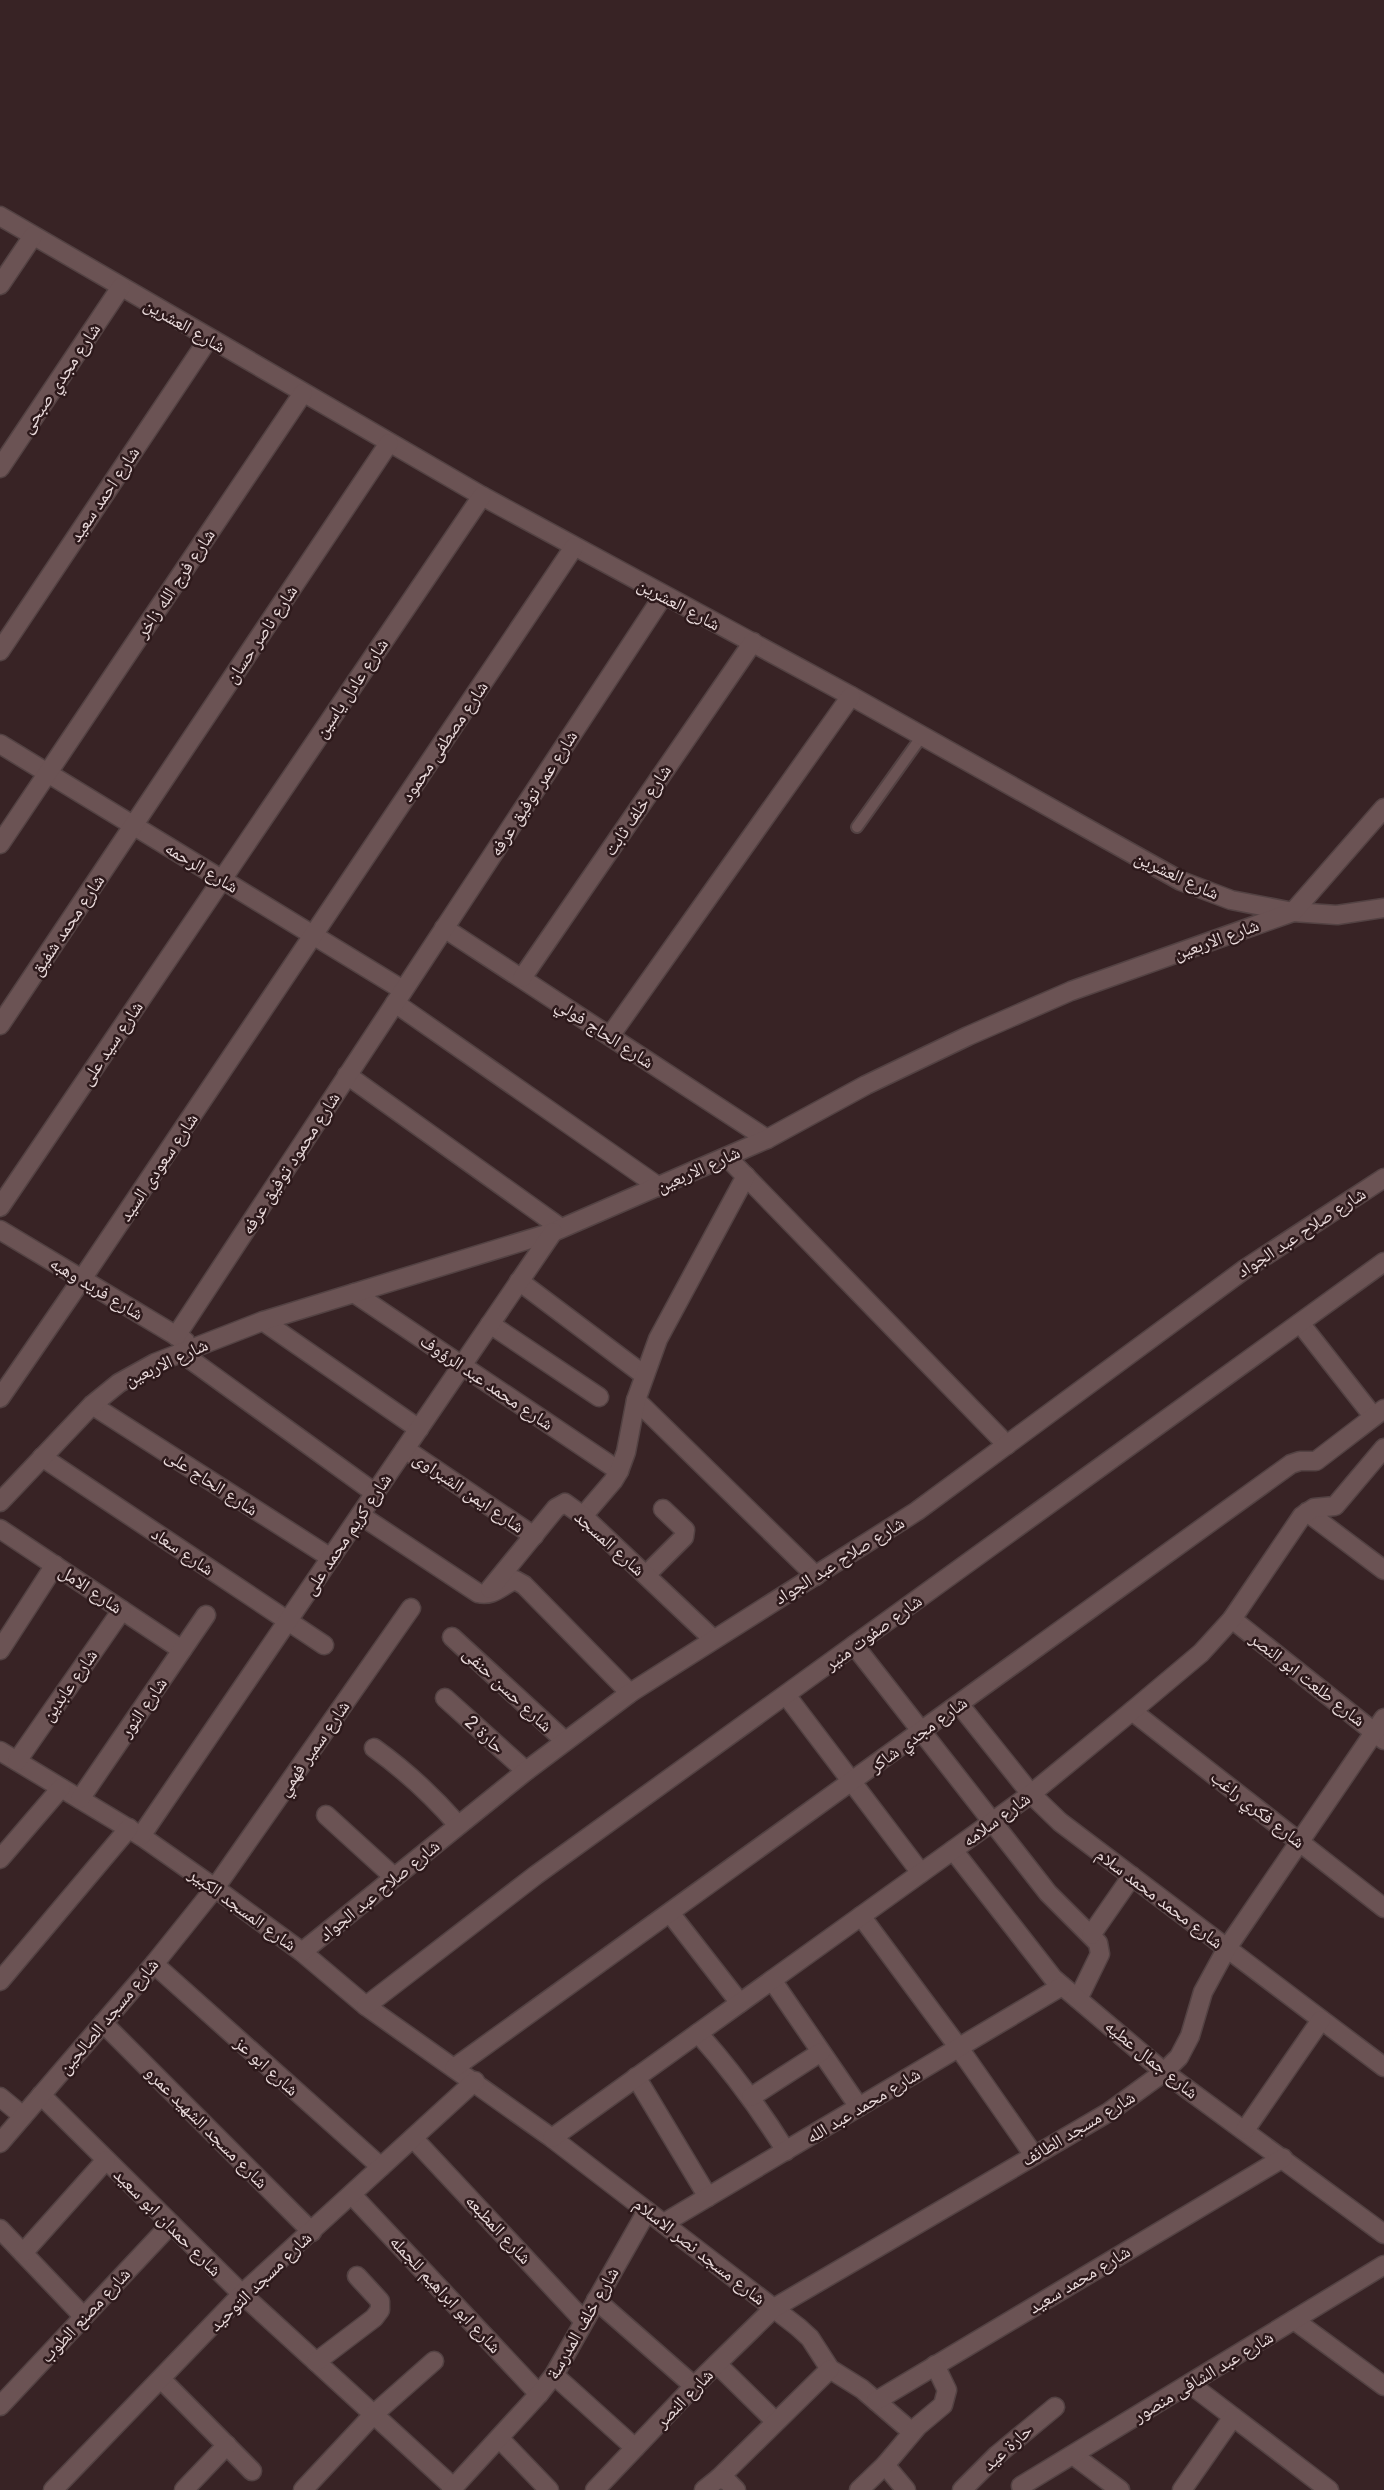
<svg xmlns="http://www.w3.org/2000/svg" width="1384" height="2490" viewBox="0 0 1384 2490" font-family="Inter,'Noto Naskh Arabic',sans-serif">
	<rect width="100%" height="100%" fill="#382325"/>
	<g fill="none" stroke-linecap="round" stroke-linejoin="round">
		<g stroke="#534243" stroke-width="14">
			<path id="service" d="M857,827l65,-91"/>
		</g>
		<g stroke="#534243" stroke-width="21">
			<g id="minor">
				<path d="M0,216l482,280 369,200 330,185 50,19 62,12 44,3 47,-7"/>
				<path d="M0,285l33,-49"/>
				<path d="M0,468l121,-181"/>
				<path d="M0,651l209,-313"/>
				<path d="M0,744l403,246"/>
				<path d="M0,844l303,-451"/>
				<path d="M444,928l323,211"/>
				<path d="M522,978l231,-336"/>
				<path d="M395,1003l264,184"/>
				<path d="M0,1025l389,-582"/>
				<path d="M610,1036l241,-340"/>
				<path d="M347,1075l214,153"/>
				<path d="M727,1157l280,288"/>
				<path d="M0,1207l482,-711"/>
				<path d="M0,1230l185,111"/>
				<path d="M519,1281l125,94"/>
				<path d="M354,1293l265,178"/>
				<path d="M263,1321l156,108"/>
				<path d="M1300,1323l73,93"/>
				<path d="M490,1324l109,73"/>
				<path d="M176,1336l487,-740"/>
				<path d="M180,1352l195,141"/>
				<path d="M0,1398l82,-119 492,-732"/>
				<path d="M636,1400l180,176"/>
				<path d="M92,1405l239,153"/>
				<path d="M405,1449l129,87"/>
				<path d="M42,1457l282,188"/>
				<path d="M0,1502l92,-97 27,-22 36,-20 108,-42 290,-89 214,-93 99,-54 102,-49 103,-45 222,-79 91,-104"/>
				<path d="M1307,1512l77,58"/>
				<path d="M360,1515l118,78c15,4 24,-8 37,-13l9,5 106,108"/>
				<path d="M583,1516l30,-35 6,-10 7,-19 10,-52 22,-61 88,-163"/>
				<path d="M0,1529l182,121"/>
				<path d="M646,1575l38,-38 1,-7 -22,-21"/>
				<path d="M490,1589l66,-81 9,-5 18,13 130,123"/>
				<path d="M1232,1619l152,121"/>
				<path d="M452,1637l113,104"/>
				<path d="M854,1645l194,248 50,50 2,11 -22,45"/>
				<path d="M0,1650l55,-85"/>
				<path d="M786,1695l135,178"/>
				<path d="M445,1698l81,73"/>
				<path d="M959,1704l72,90 29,28 324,245"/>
				<path d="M1132,1711l252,197"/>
				<path d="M374,1748c32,23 58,47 84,77"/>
				<path d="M0,1751l141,85 74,52 87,64 64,54 186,132 246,189 12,11 20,31 32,20 50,43"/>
				<path d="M17,1761l105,-151"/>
				<path d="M80,1799l126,-184"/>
				<path d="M326,1815l68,62"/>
				<path d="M141,1836l412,-604"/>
				<path d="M953,1850l100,128 111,94 220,162"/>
				<path d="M0,1859l61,-71"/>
				<path d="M670,1913l70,90"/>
				<path d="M861,1916l98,132 74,106"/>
				<path d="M1091,1935l41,-59"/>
				<path d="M302,1952l224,-181 104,-78 287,-182 328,-242 139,-91"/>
				<path d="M154,1964l227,203"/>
				<path d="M772,1980l87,127"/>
				<path d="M0,1981l129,-153"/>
				<path d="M366,2006l170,-131 848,-613"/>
				<path d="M103,2023l209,209"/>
				<path d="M698,2033c33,37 61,75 88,118"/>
				<path d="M454,2068l837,-604 9,-3h16l68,-52"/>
				<path d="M636,2077l72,120"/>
				<path d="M41,2095l201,199 211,193"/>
				<path d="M0,2097l23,19"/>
				<path d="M751,2097l70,-45"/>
				<path d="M1245,2130l76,-110"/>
				<path d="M413,2138l171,183"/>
				<path d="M552,2138l479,-344 101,-83 69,-58 31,-34 70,-103 12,-8 21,-2 49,-58"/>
				<path d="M0,2143l154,-179 61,-76 196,-280"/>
				<path d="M352,2195l187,199"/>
				<path d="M664,2223l398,-237"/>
				<path d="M0,2229l84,88"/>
				<path d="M23,2253l83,-93"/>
				<path d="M596,2300l98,86"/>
				<path d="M1294,2320l90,66"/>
				<path d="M316,2362l58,-44 6,-8v-9l-23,-25"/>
				<path d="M717,2364l58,57"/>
				<path d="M554,2375l81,73"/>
				<path d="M161,2379l91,92"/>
				<path d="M1190,2384l139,106"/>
				<path d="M876,2401l407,-243"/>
				<path d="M0,2406l171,-182"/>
				<path d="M499,2438l50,52"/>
				<path d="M1073,2455l47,35"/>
				<path d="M885,2465l21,25"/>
				<path d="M719,2478l111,-109"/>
				<path d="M1021,2486l363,-221"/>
				<path d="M53,2490l189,-196 233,-213"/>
				<path d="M184,2490l43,-45"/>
				<path d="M303,2490l71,-76 60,-53"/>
				<path d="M451,2490l88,-96 15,-19 93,-164"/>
				<path d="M595,2490l99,-104 80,-78 335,-196 55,-40 15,-15 11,-21 13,-44 24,-44 157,-230"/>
				<path d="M704,2490l15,-12 8,3 9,9"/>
				<path d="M859,2490l26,-25 33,-39 25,-21 4,-15 -12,-25"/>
				<path d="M962,2490l35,-35 58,-48"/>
				<path d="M1182,2490l51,-73"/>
			</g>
		</g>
		<use href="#service" stroke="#6b5354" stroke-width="10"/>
		<use href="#minor" stroke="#6b5354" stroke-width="18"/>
	</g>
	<g text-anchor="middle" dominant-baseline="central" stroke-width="5" stroke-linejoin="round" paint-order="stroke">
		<g font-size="18" fill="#e9dadb" stroke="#2d191b">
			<text transform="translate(185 325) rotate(30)">شارع العشرين</text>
			<text transform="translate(60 378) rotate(-56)">شارع مجدي صبحى</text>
			<text transform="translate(104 494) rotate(-56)">شارع احمد سعيد</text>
			<text transform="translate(175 583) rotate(-56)">شارع فرج الله زاخر</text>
			<text transform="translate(679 604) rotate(28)">شارع العشرين</text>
			<text transform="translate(261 634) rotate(-56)">شارع ناصر حسان</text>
			<text transform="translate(351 688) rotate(-56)">شارع عادل ياسين</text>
			<text transform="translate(444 741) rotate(-56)">شارع مصطفى محمود</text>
			<text transform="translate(533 793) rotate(-57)">شارع عمر توفيق عرفه</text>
			<text transform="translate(637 810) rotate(-56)">شارع خلف ثابت</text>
			<text transform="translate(202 867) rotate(31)">شارع الرحمه</text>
			<text transform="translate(1177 875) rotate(25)">شارع العشرين</text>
			<text transform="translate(67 925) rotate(-56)">شارع محمد شفيق</text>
			<text transform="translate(1216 939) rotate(-20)">شارع الاربعين</text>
			<text transform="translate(605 1033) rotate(33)">شارع الحاج فولي</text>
			<text transform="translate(111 1043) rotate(-56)">شارع سيد على</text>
			<text transform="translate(290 1163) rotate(-57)">شارع محمود توفيق عرفه</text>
			<text transform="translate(158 1167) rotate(-56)">شارع سعودى السيد</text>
			<text transform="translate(698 1169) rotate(-24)">شارع الاربعين</text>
			<text transform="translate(1301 1232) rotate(-33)">شارع صلاح عبد الجواد</text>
			<text transform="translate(97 1288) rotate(31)">شارع فريد وهبه</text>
			<text transform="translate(166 1362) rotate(-25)">شارع الاربعين</text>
			<text transform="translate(487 1382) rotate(34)">شارع محمد عبد الرؤوف</text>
			<text transform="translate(212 1482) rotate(33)">شارع الحاج على</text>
			<text transform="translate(469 1492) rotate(34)">شارع ايمن الشبراوى</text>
			<text transform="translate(347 1534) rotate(-56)">شارع كريم محمد على</text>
			<text transform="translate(610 1543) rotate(42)">شارع المسجد</text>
			<text transform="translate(183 1551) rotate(34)">شارع سعاد</text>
			<text transform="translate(839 1560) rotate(-32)">شارع صلاح عبد الجواد</text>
			<text transform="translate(91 1589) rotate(34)">شارع الامل</text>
			<text transform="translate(873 1632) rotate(-36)">شارع صفوت منير</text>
			<text transform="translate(1308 1679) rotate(38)">شارع طلعت ابو النصر</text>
			<text transform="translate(69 1685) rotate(-55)">شارع عابدين</text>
			<text transform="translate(508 1689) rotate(43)">شارع حسن حنفى</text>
			<text transform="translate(143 1707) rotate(-55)">شارع النور</text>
			<text transform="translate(485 1734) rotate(42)">حارة 2</text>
			<text transform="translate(918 1734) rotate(-36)">شارع مجدي شاكر</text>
			<text transform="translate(313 1748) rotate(-55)">شارع سمير فهمي</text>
			<text transform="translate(1258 1809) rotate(38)">شارع فكري راغب</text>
			<text transform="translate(996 1819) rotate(-36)">شارع سلامه</text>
			<text transform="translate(379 1890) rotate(-39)">شارع صلاح عبد الجواد</text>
			<text transform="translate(1160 1898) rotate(37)">شارع محمد محمد سلام</text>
			<text transform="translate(243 1909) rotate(36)">شارع المسجد الكبير</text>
			<text transform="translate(108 2016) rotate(-50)">شارع مسجد الصالحين</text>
			<text transform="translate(1152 2059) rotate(39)">شارع جمال عطيه</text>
			<text transform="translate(267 2066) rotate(42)">شارع ابو عز</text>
			<text transform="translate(863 2105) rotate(-31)">شارع محمد عبد الله</text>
			<text transform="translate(207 2127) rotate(45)">شارع مسجد الشهيد عمرو</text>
			<text transform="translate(1078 2128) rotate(-31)">شارع مسجد الطائف</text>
			<text transform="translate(168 2222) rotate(45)">شارع حمدان ابو سعيد</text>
			<text transform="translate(499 2229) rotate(47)">شارع المطبعه</text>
			<text transform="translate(700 2251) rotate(38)">شارع مسجد نصر الاسلام</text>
			<text transform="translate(1079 2279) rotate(-31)">شارع محمد سعيد</text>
			<text transform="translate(260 2281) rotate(-44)">شارع مسجد التوحيد</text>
			<text transform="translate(446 2294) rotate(47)">شارع ابو ابراهيم للجمله</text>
			<text transform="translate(85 2315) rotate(-47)">شارع مصنع الطوب</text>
			<text transform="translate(582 2323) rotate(-60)">شارع خلف المدرسة</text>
			<text transform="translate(1203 2376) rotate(-31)">شارع عبد الشافى منصور</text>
			<text transform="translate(684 2398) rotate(-46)">شارع النصر</text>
			<text transform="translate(1007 2447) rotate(-42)">حارة عيد</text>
		</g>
	</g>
</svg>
